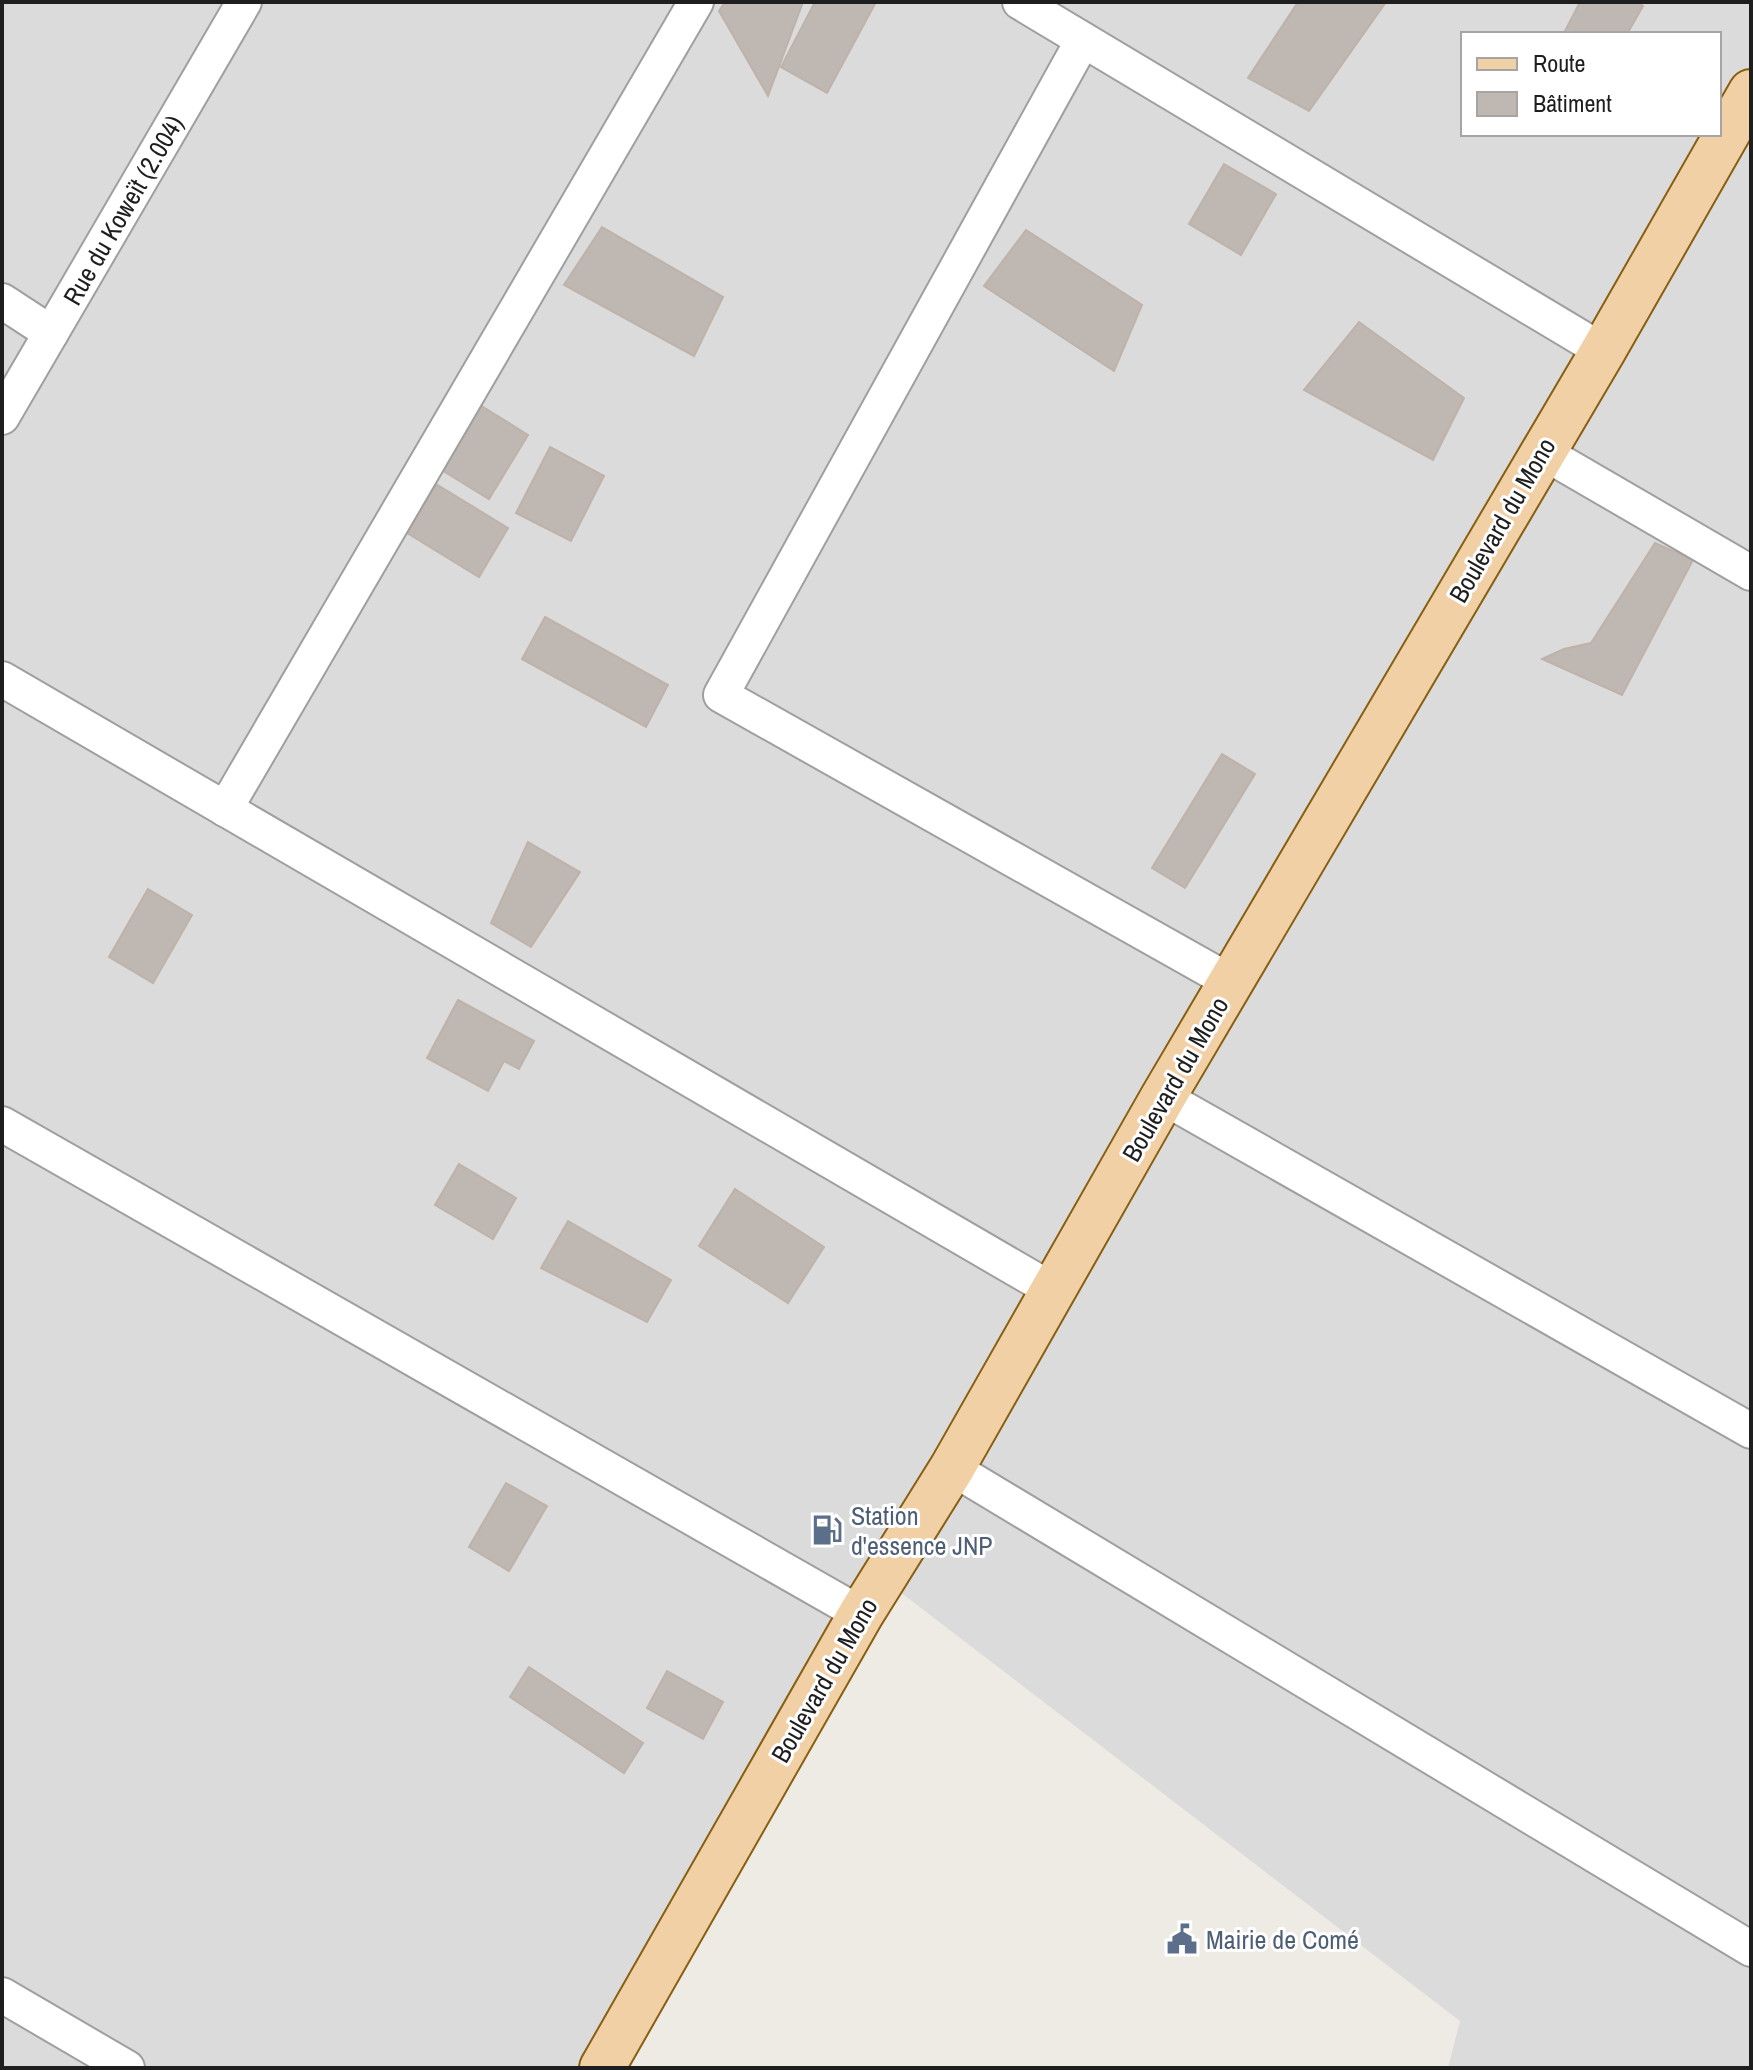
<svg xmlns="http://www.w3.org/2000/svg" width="1753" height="2070" viewBox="0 0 1753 2070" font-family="'Archivo Narrow',sans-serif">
	<rect width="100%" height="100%" fill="#eeebe5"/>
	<path fill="#dcdbdb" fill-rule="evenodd" d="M2,2h1749v2066h-303l12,-47 -573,-439 -265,486h-620zM1463,34h256v100h-256z"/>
	<g fill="#beb7b2" stroke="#beb2a9" stroke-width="2">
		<path d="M725,2h78l-35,94 -49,-85z"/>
		<path d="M815,2h61l-49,91 -46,-26z"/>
		<path d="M1298,2h88l-77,109 -61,-33z"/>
		<path d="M1580,2h57l6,4 -16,28h-58l-4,-3z"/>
		<path d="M1224,164l52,30 -35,61 -52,-31z"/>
		<path d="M602,227l121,70 -29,59 -130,-71z"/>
		<path d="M1026,230l116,75 -28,66 -130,-85z"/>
		<path d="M1359,322l105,76 -31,62 -129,-70z"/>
		<path d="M480,405l48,30 -39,64 -49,-30z"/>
		<path d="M550,447l54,29 -33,65 -55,-28z"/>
		<path d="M436,484l72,44 -29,49 -72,-44z"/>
		<path d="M1655,543l38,17 -71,135 -80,-36 22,-10 27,-6z"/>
		<path d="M545,617l123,68 -22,42 -124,-68z"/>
		<path d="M1222,754l33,20 -70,114 -33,-20z"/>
		<path d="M528,842l52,30 -49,75 -40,-24z"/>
		<path d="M148,889l44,26 -39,68 -44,-26z"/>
		<path d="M458,1000l76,41 -15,28 -15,-8 -16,30 -61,-33z"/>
		<path d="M459,1164l57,34 -23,41 -58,-34z"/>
		<path d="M735,1189l89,58 -36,56 -89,-57z"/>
		<path d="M568,1221l103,59 -24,42 -106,-54z"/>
		<path d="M506,1483l41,23 -38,65 -40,-24z"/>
		<path d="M529,1667l114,76 -19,30 -114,-76z"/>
		<path d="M667,1671l56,31 -20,37 -56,-31z"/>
	</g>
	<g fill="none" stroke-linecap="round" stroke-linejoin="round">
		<g stroke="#9f9f9f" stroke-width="38">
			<g id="street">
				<path d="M1020,2l583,349"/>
				<path d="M1083,40l-362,655 510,287"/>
				<path d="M2,301l49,32"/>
				<path d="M2,417l242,-415"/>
				<path d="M1541,451l210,122"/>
				<path d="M2,679l1052,612"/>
				<path d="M225,809l471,-807"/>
				<path d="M1163,1097l588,334"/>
				<path d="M2,1124l859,490"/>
				<path d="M952,1468l799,481"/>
				<path d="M2,1995l125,73"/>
			</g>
		</g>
		<g stroke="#885f10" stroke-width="48">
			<path id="primary" d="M602,2068l259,-454 91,-146 211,-371 440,-746 148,-259"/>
		</g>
		<use href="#street" stroke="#fff" stroke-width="34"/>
		<use href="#primary" stroke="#f2d0a6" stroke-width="44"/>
	</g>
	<defs>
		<g id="fuel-bare" transform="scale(2.4)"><path d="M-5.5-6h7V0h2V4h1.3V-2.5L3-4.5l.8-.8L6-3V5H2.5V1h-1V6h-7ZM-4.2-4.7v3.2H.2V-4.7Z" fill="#5c6f8a" stroke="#fff" stroke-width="2.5" paint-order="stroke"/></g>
		<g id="civic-bare" transform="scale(2.4)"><path d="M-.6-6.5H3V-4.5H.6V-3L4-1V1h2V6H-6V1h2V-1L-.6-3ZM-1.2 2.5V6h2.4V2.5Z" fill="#5c6f8a" stroke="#fff" stroke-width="2.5" paint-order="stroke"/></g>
	</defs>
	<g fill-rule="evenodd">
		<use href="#fuel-bare" x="827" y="1530"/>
		<use href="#civic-bare" x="1182" y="1939"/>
	</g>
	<g text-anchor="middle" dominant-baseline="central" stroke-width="6" stroke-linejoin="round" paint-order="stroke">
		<g font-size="26" fill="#1e1e1e" stroke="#fff">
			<text transform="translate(123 210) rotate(-60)">Rue du Koweït (2.004)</text>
			<text transform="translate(1502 520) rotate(-60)">Boulevard du Mono</text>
			<text transform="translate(1175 1079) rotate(-60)">Boulevard du Mono</text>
			<text transform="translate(824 1680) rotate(-60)">Boulevard du Mono</text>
		</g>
		<g font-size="26" fill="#4e5e75" stroke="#fff" text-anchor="start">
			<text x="851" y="1515">Station<tspan x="851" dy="30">d'essence JNP</tspan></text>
			<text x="1206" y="1939">Mairie de Comé</text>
		</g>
	</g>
	<rect width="1753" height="2070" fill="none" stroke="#1e1e1e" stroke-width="8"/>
	<rect x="1461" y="32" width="260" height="104" fill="#ffffff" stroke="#a5a5a5" stroke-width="2"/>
	<rect x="1477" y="58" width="40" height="12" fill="#f2d0a6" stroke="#a5a5a5" stroke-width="2"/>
	<text x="1533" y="72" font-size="24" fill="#1e1e1e">Route</text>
	<rect x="1477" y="92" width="40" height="24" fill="#beb7b2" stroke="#a5a5a5" stroke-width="2"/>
	<text x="1533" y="112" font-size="24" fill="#1e1e1e">Bâtiment</text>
</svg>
